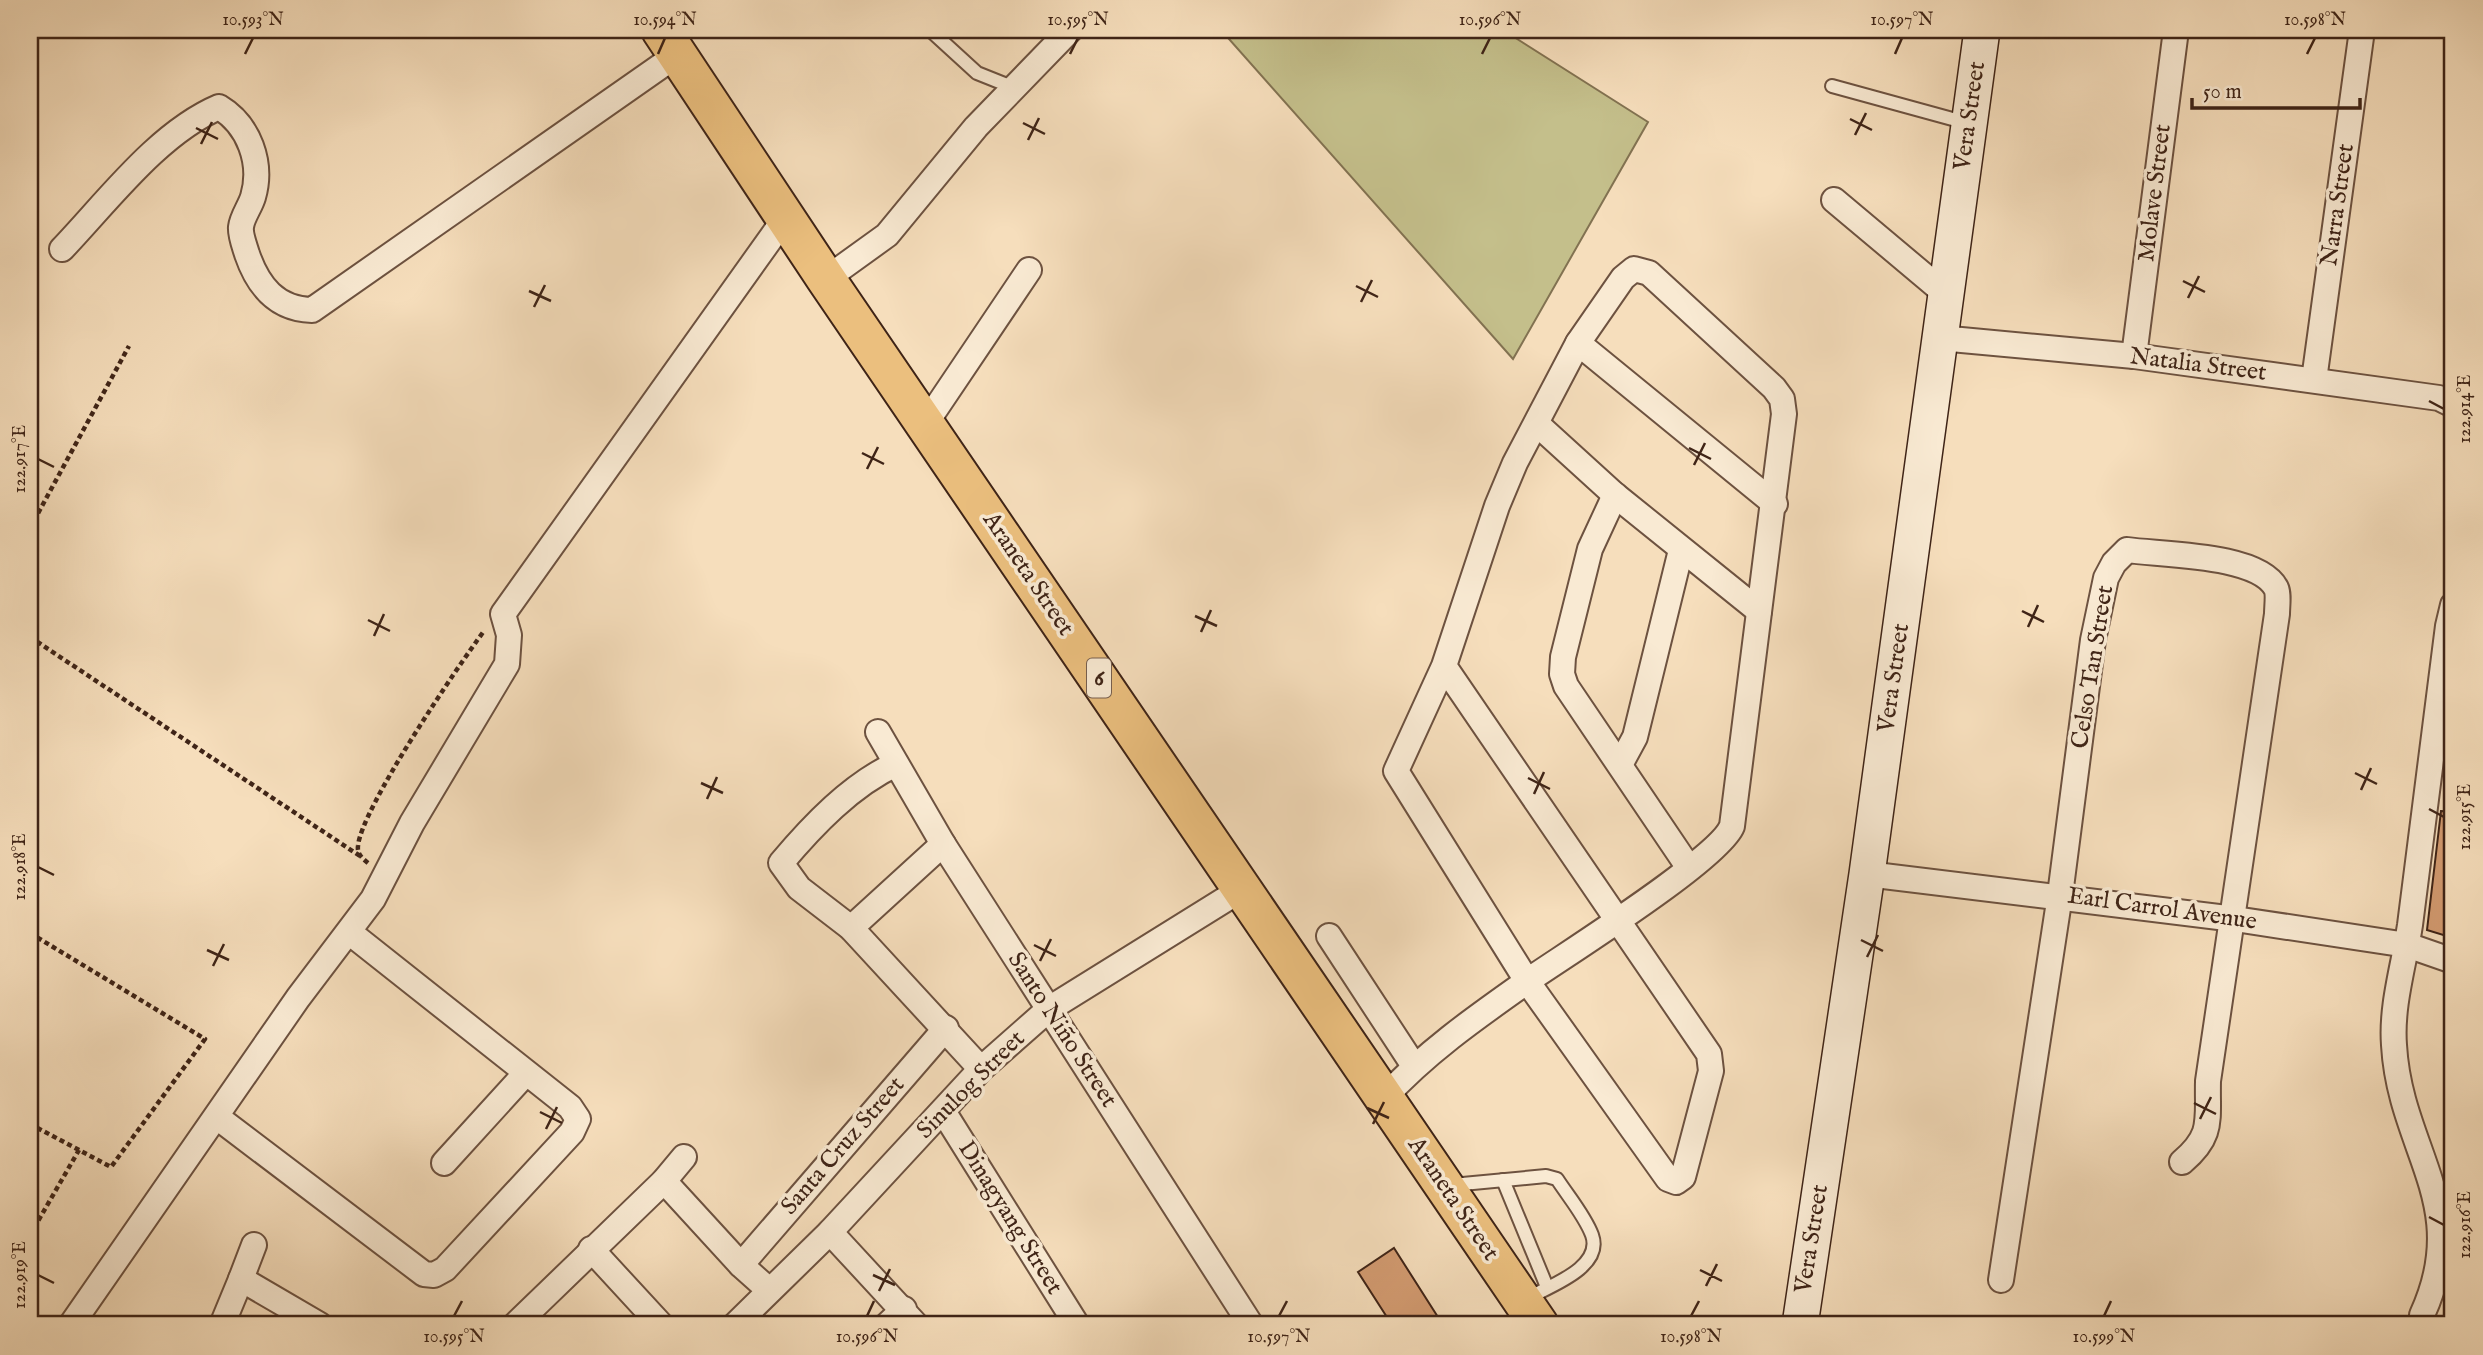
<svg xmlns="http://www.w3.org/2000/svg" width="2483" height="1355" viewBox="0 0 2483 1355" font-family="'IM FELL English',serif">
	<rect width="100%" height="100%" fill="#f6debc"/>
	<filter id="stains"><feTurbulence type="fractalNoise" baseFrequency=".00286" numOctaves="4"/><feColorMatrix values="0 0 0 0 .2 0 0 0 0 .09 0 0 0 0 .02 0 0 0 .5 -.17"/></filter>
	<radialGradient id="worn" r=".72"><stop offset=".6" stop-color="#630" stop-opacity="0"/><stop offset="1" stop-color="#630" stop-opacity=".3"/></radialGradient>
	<path fill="#c4bf8b" stroke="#827251" stroke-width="2" d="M1221,30h282l145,92 -135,237z"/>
	<g fill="#d39b71" stroke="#3f2417" stroke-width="2">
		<path d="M2441,811l12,1v126l-26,-8z"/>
		<path d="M1394,1248l49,77h-51l-34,-53z"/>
	</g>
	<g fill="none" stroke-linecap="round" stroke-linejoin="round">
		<g stroke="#6d5240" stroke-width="16">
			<g id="lane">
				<path d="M930,30l47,43 35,14"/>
				<path d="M1832,86l135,37"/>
				<path d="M1503,1180l44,107"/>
				<path d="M1452,1185l94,-9 11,3c11,17 28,37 35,56 12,33 -45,52 -66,64"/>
			</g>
		</g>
		<g stroke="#6d5240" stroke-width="28">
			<g id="street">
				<path d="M1834,200l112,94"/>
				<path d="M62,249c45,-47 96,-116 157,-142 30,18 44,56 34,90 -3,10 -11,20 -12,30 -1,8 4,20 6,27 11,32 29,55 65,56l366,-256"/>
				<path d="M826,279l61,-44 89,-108 94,-97"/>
				<path d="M1940,338l194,18 305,42 14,7"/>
				<path d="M1578,343l197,161"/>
				<path d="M2134,356l42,-326"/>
				<path d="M2314,380l48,-350"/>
				<path d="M926,423l103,-153"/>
				<path d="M1537,424l78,71 144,116"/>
				<path d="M1615,495l-25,54 -27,108 -1,17 4,12 123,182"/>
				<path d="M878,732l65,112 308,481"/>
				<path d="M1621,763l14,-26 46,-187"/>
				<path d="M896,764c-45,21 -83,61 -115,99l18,25 52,40 130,141"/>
				<path d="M1867,874l368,45 172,26 46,16"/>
				<path d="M851,928l92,-84"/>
				<path d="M1329,936l85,130"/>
				<path d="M1384,1098c42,-46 94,-82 145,-118 36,-25 191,-122 203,-154l52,-412 -2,-15 -8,-11 -125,-115 -15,-4 -11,9 -45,65 -63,120 -18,43 -53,160 -48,105 131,210 141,198 8,3 7,-5 28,-106 -2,-17 -265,-388"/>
				<path d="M943,1111l134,214"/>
				<path d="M217,1117l207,157 10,1 11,-6 127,-137 6,-13 -8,-12 -221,-175"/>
				<path d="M444,1163l82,-90"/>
				<path d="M664,1181l77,84 28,25"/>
				<path d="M830,1232l86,93"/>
				<path d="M591,1249l70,76"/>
				<path d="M741,1265l205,-237"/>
				<path d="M241,1279l13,-34"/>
				<path d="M2001,1280l59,-385 33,-255 13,-62 8,-15 13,-13c36,5 131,4 149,38 3,6 1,18 1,26l-69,467c-1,39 6,54 -26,81"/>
				<path d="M2422,1315c51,-111 -22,-164 -28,-270 -3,-40 10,-80 16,-120 12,-100 26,-199 38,-299l5,-21"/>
				<path d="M71,1325l227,-327 75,-99 39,-76 95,-159 2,-29 -6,-21 283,-397"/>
				<path d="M222,1325l19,-46 79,46"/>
				<path d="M515,1325l149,-144 20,-24"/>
				<path d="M735,1325l95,-93 151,-163 68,-60 193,-120"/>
				<path d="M887,1325l17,-16"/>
			</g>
		</g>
		<g stroke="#3f2417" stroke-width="38">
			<path id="secondary" d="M1800,1325l67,-451 115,-844"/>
		</g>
		<g stroke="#3f2417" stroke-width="42">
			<path id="highway" d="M661,30l165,249 713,1046"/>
		</g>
		<g stroke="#3f2417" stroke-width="4.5" stroke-dasharray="5 3.5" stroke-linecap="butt">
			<path d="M30,528l99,-182"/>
			<path d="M30,637l330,219"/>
			<path d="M368,863c-6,-5 -11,-9 -10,-17 3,-37 100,-180 126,-215"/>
			<path d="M30,933l175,106 -94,128 -81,-43"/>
			<path d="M30,1235l49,-85"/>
		</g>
		<use href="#lane" stroke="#f9ead3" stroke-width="12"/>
		<use href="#street" stroke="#f9ead3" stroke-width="24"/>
		<use href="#secondary" stroke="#f9ead3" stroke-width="35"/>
		<use href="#highway" stroke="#ebbf7e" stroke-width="38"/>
	</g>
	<path fill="none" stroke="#3f2417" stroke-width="2.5" d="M245,54l8,-16M658,54l7,-16M1070,54l8,-16M1482,54l8,-16M1895,54l7,-16M2307,54l8,-16M1850,119l22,11M1023,123l22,11M196,128l22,11M1855,135l11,-22M1028,140l11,-22M201,144l11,-22M2183,281l22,11M1356,286l22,11M529,291l22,10M2188,298l11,-22M1361,302l11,-22M534,307l11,-22M2429,401l15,8M1689,448l22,11M862,453l22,11M38,459l16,8M1694,465l11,-22M867,469l11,-22M2022,611l22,11M1195,616l22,10M368,620l22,11M2028,627l10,-22M1201,632l10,-22M374,636l10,-22M2355,773l22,11M1528,778l22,11M701,783l22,10M2361,790l10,-22M1534,794l10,-22M707,799l10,-22M2429,809l15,8M38,867l16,8M1861,940l22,11M1034,945l22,11M207,950l22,10M1867,957l11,-22M1040,961l11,-22M213,966l11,-22M2194,1103l22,11M1367,1108l22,10M540,1112l22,11M2200,1119l11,-22M1373,1124l11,-22M546,1129l11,-22M2429,1217l15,8M1700,1270l22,11M38,1275l16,8M873,1275l22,10M1706,1286l11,-22M879,1291l11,-22M454,1316l8,-15M867,1316l7,-15M1279,1316l8,-15M1691,1316l8,-15M2104,1316l7,-15"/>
	<g text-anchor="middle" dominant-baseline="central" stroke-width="7" stroke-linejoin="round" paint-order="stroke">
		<rect fill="#f9ead3" stroke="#775f4f" stroke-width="2" x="1087" y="658.5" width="24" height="39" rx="5"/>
		<g font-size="23" font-weight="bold" fill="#3f2417">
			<text x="1099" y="678">6</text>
		</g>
		<g font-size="24" fill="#3f2417" stroke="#f9ead3">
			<text transform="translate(1970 116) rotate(-82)">Vera Street</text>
			<text transform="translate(2155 193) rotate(-83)">Molave Street</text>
			<text transform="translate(2338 205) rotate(-82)">Narra Street</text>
			<text transform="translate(2198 365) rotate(7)">Natalia Street</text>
			<text transform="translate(1028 574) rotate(56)">Araneta Street</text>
			<text transform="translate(2093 667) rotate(-81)">Celso Tan Street</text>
			<text transform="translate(1894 678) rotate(-82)">Vera Street</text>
			<text transform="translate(2162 909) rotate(8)">Earl Carrol Avenue</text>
			<text transform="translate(1062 1030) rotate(57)">Santo Niño Street</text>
			<text transform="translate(971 1085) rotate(-45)">Sinulog Street</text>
			<text transform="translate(843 1146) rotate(-49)">Santa Cruz Street</text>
			<text transform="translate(1453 1199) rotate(56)">Araneta Street</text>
			<text transform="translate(1010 1218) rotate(58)">Dinagyang Street</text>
			<text transform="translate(1812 1239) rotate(-81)">Vera Street</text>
		</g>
	</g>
	<rect width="2483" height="1355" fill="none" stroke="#f6debc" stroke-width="77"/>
	<path d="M2192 98v10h168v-10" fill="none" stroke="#3f2417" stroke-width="3.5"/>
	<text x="2203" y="98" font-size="21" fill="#3f2417" stroke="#f9ead3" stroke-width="5" paint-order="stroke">50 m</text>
	<rect x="38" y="38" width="2406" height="1278" fill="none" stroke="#3f2417" stroke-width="2.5"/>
	<g font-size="18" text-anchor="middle" fill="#3f2417">
		<text x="253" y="25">10.593°N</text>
		<text x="665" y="25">10.594°N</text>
		<text x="1078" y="25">10.595°N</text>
		<text x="1490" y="25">10.596°N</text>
		<text x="1902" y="25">10.597°N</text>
		<text x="2315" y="25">10.598°N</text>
		<text transform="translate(2464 409) rotate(-90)" y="6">122.914°E</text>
		<text transform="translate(19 459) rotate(-90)" y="6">122.917°E</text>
		<text transform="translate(2464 817) rotate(-90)" y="6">122.915°E</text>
		<text transform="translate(19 867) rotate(-90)" y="6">122.918°E</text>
		<text transform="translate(2464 1225) rotate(-90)" y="6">122.916°E</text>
		<text transform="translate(19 1275) rotate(-90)" y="6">122.919°E</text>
		<text x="454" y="1342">10.595°N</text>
		<text x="867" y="1342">10.596°N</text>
		<text x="1279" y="1342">10.597°N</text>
		<text x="1691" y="1342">10.598°N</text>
		<text x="2104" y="1342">10.599°N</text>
	</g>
	<rect width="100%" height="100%" filter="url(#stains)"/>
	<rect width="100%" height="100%" fill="url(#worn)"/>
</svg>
